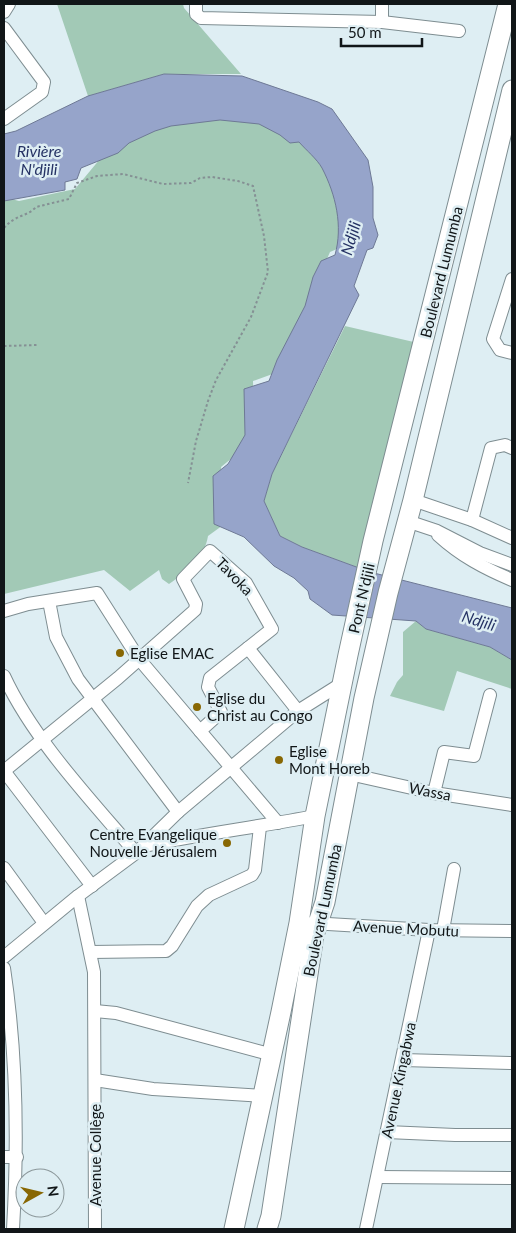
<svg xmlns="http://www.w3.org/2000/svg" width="516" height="1233" viewBox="0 0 516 1233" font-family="Lato,sans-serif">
	<rect width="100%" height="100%" fill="#deeef3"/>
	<g fill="#a2c9b6">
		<path d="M57,4h126l1,4 57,66h-77l-76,22z"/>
		<path d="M268,115l62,44 14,87 -14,6 -52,120 -25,9 1,45 -22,32 -11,9 3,28 6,25 -22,16c-3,21 -21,36 -39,48l-7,-5 -3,-9 -29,21 -26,-21 -100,24v-397l15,4 56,-12 30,-36 59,-31z"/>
		<path d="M345,326l73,17 -48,229 -68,-25 -22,-11 -16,-35 8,-27z"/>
		<path d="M416,621l10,8 64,18 22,13v29l-55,-18 -13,40 -54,-15 7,-14 6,-7v-43z"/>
	</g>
	<path fill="#96a4ca" stroke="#6e7995" d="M164,74l78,2 76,26 14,7 36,51 5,27v31l5,17 -5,13 -6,2 -13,36 5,9 -87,179 -8,27 16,35 22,11 68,25 142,36v52l-22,-13 -64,-18 -10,-8 -84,-6 -22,-16 -2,-8 -14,-13 -20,-12 -30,-29 -30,-13 -1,-48 15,-12 17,-29 -1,-46 25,-8 8,-21 28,-54 8,-29 8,-16 14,-6c8,-29 1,-60 -13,-87 -5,-9 -16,-18 -23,-26l-9,1 -10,-8 -21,-11 -39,-4 -49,6 -16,5 -26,12 -11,10 -37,15 -4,11 -12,3v8l-61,11v-67l12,-3 72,-35z"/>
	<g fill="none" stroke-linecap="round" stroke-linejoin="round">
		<g stroke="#7e8d91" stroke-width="14">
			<g id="minor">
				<path d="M196,4v10l5,4 181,4 77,9"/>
				<path d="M4,12l5,-8"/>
				<path d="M382,22v-18"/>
				<path d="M4,28l40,54 -2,10 -38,27"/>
				<path d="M512,279l-19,60 7,11 12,3"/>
				<path d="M413,500l59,20 40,18"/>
				<path d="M472,520l19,-72 14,-3 7,3"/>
				<path d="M407,521l30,10 43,22 32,12"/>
				<path d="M438,535c23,21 46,33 74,45"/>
				<path d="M49,601l7,36 22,42 100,133"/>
				<path d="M4,611l24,-7 69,-11 42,66 139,164"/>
				<path d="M248,648l50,63"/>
				<path d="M4,676c29,63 87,124 132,177"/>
				<path d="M4,771l114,-93 77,-68 1,-6 -13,-25 27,-28 36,32 26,46 -62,49 -2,9 13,25 -21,19"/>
				<path d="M4,771l88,115"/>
				<path d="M349,774l85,19 78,12"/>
				<path d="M434,793l10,-41 30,4 16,-61"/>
				<path d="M144,846c57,-12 114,-19 171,-30"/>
				<path d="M4,868l40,55"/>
				<path d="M78,896l16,76 1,257"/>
				<path d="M311,923l118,7 83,1"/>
				<path d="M443,930l11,-61"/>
				<path d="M91,952l75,-1 6,-5 25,-40 12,-11 43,-20 3,-5 5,-43"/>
				<path d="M4,957l74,-61 58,-43 42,-41 120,-101 46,-29"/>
				<path d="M4,968c13,86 14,175 9,261"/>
				<path d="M95,1011l21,2 157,42"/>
				<path d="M403,1060l109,3"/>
				<path d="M95,1080l58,9 111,7"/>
				<path d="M387,1132l68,3h57"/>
				<path d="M4,1157h13"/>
				<path d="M378,1177l134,1"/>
				<path d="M366,1229l63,-299"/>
			</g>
		</g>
		<g stroke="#7e8d91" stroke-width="21">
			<g id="highway">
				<path d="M234,1229l47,-217 18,-89 16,-107 33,-161 25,-114 135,-537"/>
				<path d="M267,1229l4,-13 43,-281 11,-33 39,-204 24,-105 25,-93 99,-410"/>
			</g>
		</g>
		<g stroke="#859094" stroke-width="2" stroke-dasharray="2.5 2.5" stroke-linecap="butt">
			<path d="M4,228c12,-14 23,-11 32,-21l33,-8 8,-16 20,-7 26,-2 40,10 28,-1 9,-5 12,-1 26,4 15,5 11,50 4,36 -17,45 -35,63 -8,21 -12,40 -8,42"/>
			<path d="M4,346l34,-1"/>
		</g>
		<use href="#minor" stroke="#fff" stroke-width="12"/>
		<use href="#highway" stroke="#fff" stroke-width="19"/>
	</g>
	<g fill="#886703" stroke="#deeef3" stroke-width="2">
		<circle cx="120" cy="653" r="5"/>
		<circle cx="197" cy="707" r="5"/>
		<circle cx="279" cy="760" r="5"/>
		<circle cx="227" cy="843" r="5"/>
	</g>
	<g text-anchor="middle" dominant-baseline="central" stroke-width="5" stroke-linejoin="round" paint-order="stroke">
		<g font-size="15" fill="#111618" stroke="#deeef3">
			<text transform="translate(441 272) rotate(-76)">Boulevard Lumumba</text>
			<text transform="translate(235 576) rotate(46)">Tavoka</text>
			<text transform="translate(361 598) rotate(-77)">Pont N'djili</text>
			<text transform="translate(430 791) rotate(11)">Wassa</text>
			<text transform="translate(322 910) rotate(-78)">Boulevard Lumumba</text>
			<text transform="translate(406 928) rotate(3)">Avenue Mobutu</text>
			<text transform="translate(398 1080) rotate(-78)">Avenue Kingabwa</text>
			<text transform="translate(95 1155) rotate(-90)">Avenue Collège</text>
		</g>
		<g font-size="15" fill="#111618" stroke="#deeef3" text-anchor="start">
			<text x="130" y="653">Eglise EMAC</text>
			<text x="207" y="698">Eglise du<tspan x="207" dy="17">Christ au Congo</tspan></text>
			<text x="289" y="751">Eglise<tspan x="289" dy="17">Mont Horeb</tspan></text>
			<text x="217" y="834" text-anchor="end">Centre Evangelique<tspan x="217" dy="17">Nouvelle Jérusalem</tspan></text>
		</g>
		<g font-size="16" font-style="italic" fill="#253264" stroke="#deeef3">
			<text x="39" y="150">Rivière<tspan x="39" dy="18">N'djili</tspan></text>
			<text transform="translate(350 238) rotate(-74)">Ndjili</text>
			<text transform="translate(479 620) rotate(17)">Ndjili</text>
		</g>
	</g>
	<rect width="516" height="1233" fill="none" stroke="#111618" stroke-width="10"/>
	<g transform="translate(40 1193) rotate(82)"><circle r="24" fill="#deeef3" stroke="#8c989b"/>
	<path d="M0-4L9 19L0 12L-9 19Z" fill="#886703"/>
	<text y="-8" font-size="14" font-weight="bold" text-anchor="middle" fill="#111618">N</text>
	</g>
	<path d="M341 38v8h81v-8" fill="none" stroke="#111618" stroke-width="2.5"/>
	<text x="348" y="38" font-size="15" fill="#111618" stroke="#deeef3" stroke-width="4" paint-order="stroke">50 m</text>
</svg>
